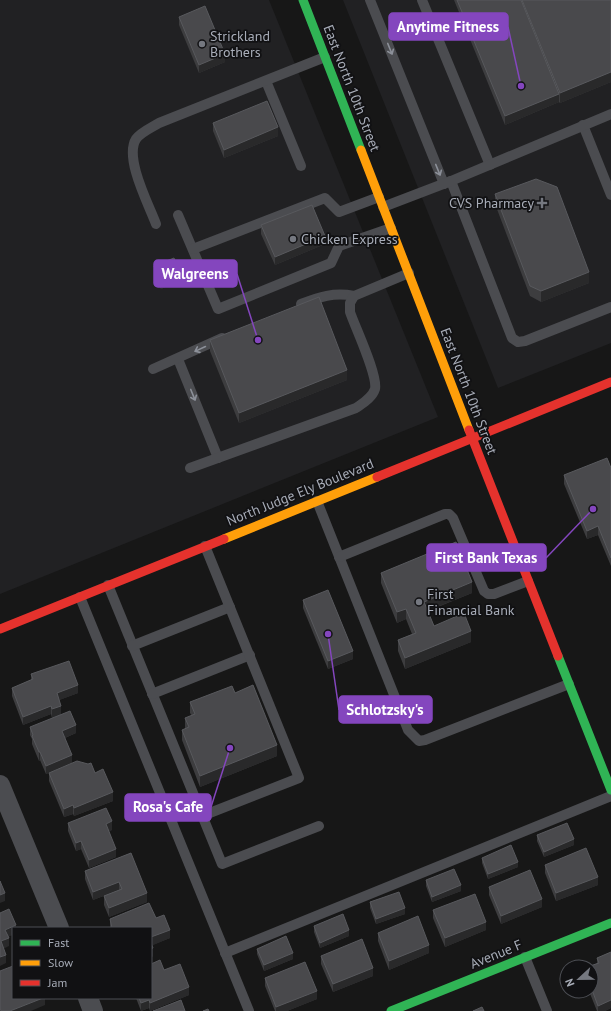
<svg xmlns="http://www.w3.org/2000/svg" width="611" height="1011" viewBox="0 0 611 1011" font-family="'PT Sans',sans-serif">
	<rect width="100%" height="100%" fill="#171717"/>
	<g fill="#212123">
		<path d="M0,0h269l169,417 -438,177z"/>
		<path d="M343,0h268v343l-113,45z"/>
	</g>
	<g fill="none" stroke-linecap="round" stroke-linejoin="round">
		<g stroke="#4b4c50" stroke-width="10">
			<path d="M370,0l74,184"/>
			<path d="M422,0l68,165"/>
			<path d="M266,81l35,85"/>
			<path d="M583,125l28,70"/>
			<path d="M451,181l61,157 6,4 7,-1 86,-34"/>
			<path d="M383,207l68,-26 160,-67"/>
			<path d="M178,215l40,94 113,-46 8,-17 52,-18"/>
			<path d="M156,224c-7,-19 -32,-66 -20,-85 5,-7 15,-11 23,-16l166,-66"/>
			<path d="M193,249l132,-51 14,14 40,-15"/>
			<path d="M301,304c18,-7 33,-12 53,-8"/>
			<path d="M178,359l40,99"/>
			<path d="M153,369l69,-31"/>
			<path d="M190,468l166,-60c7,-5 16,-10 19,-19 3,-14 -20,-62 -25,-77v-9l4,-7 55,-23"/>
			<path d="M317,501l91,229 11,11 6,-1 144,-56"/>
			<path d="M339,557l106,-43h4l4,4 31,73 4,3h6l34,-13"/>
			<path d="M108,585l114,279 97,-38"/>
			<path d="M80,597l169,414"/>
			<path d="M132,646l98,-39"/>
			<path d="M152,694l98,-39"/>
			<path d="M202,816l97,-38 -94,-232"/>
			<path d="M225,953l386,-157"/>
			<path d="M525,957l22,54"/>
		</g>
		<g stroke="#4b4c50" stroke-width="20">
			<path d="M0,785l59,143"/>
			<path d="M88,998l5,13"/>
		</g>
		<g stroke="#30b455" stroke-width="9">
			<path d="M303,0l58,150"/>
			<path d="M558,656l53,134"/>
			<path d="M391,1011l220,-88"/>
		</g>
		<g stroke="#ff9f0a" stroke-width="9">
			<path d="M361,150l108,280"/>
			<path d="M224,539l153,-62"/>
		</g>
		<g stroke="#e5322d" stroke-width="9">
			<path d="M469,430l89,226"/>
			<path d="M377,477l234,-95"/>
			<path d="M0,629l224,-90"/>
		</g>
	</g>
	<g fill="#3d3d3f">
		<path d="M454,0h157v82l-51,21 -1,-1 -54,23z"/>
		<path d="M179,17l46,45 -26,11 -20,-48z"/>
		<path d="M213,123l65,13 -54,22 -11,-27z"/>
		<path d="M495,194l94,89 -48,19 -11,-6 -35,-92z"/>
		<path d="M261,225l64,19 -50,21 -14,-31z"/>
		<path d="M154,266l27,14 -20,9 -7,-17z"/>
		<path d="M210,340l137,40 -108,43 -29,-72z"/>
		<path d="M611,468v98l-13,-31 -11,4 -23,-55v-9z"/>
		<path d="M381,573l91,20 -44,18 6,15 37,16 -66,27 -7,-18v-11l14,-6 -6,-15 -9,4 -16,-40z"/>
		<path d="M303,600l50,59 -25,10 -25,-61z"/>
		<path d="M31,674l47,19 -19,7 2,14 -9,4 -1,-4 -28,11 -11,-29v-8l19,-8z"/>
		<path d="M235,693l42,63 -77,31 -18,-47v-10l3,-1v-11l7,-2 -2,-3v-11z"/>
		<path d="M30,727l46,6 -11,5 7,25 -26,11 -6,-14 -1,1 -7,-17v-5l-2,-4z"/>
		<path d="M49,773h46l18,28 -39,15 -1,-2 -9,3 -15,-36z"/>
		<path d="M68,823l44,7 -3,1 7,26 -27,11 -8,-19 -5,2 -8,-20z"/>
		<path d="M537,835l37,10 -30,12 -7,-16z"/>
		<path d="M131,853l16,49 -38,15 -5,-12v-9l15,-6 -26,10 -8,-21v-8z"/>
		<path d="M482,858l36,9 -30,12 -6,-16z"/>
		<path d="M545,865l53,20 -42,16 -11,-28z"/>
		<path d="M426,880l35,11 -29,11 -6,-16z"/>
		<path d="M489,887l53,20 -41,17 -12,-29z"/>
		<path d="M370,902l35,12 -29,10 -6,-16z"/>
		<path d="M433,910l53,20 -41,17 -12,-29z"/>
		<path d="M156,918l14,20 -18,7 1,11 -2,1v-29h-41v-9z"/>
		<path d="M314,926l35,10 -29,12 -6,-16z"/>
		<path d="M378,933l51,20 -40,17 -11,-29z"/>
		<path d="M257,949l36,10 -29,12 -7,-17z"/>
		<path d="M611,952v56l-6,3h-8l-8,-20h2v-24l6,-4v-5z"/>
		<path d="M321,956l52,20 -40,16 -12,-28z"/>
		<path d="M164,970l25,25 -39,16 -1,-3 -8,3 -5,-13h15z"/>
		<path d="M265,978l52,21 -30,12h-12l-10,-25z"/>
	</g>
	<g fill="#29292a">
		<path d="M225,54v8l-26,11v-8z"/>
		<path d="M611,72v10l-51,21v-10z"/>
		<path d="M559,94v8l-54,23v-9z"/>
		<path d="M278,127v9l-54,22v-8z"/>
		<path d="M325,236v8l-50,21v-8z"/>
		<path d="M589,272v11l-48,19v-11z"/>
		<path d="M181,275v5l-20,9v-6z"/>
		<path d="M347,370v10l-108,43v-10z"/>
		<path d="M598,526v9l-11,4v-8z"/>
		<path d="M472,582v11l-48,19v-10z"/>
		<path d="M406,609v10l-9,4v-11z"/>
		<path d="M471,631v11l-66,27v-11z"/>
		<path d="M353,651v8l-25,10v-8z"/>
		<path d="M78,685v8l-21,8v-8z"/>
		<path d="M51,706v8l-28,11v-8z"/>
		<path d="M61,706v8l-9,4v-9z"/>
		<path d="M76,725v8l-14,6v-8z"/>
		<path d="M277,745v11l-77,31v-11z"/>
		<path d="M39,752h1v8l-1,1z"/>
		<path d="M72,755v8l-26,11v-8z"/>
		<path d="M113,792v9l-39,15v-8z"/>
		<path d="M73,805v9l-9,3v-8z"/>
		<path d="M112,821v9l-6,2v-8z"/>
		<path d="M574,839v6l-30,12v-5z"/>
		<path d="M81,841v8l-5,2v-8z"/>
		<path d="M116,849v8l-27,11v-8z"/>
		<path d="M518,862v5l-30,12v-5z"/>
		<path d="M598,877v8l-42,16v-8z"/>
		<path d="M119,882v8l-26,10v-8z"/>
		<path d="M461,885v6l-29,11v-5z"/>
		<path d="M5,893v8l-5,2v-8z"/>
		<path d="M147,893v9l-38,15v-9z"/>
		<path d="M542,899v8l-41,17v-8z"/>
		<path d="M405,908v6l-29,10v-5z"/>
		<path d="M486,922v8l-41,17v-9z"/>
		<path d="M16,925v3h-3v7l-8,3v-8z"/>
		<path d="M170,930v8l-19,8v-9z"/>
		<path d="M349,930v6l-29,12v-5z"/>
		<path d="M9,938v8l-8,4v-9z"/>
		<path d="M429,945v8l-40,17v-9z"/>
		<path d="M153,948v8l-2,1v-8z"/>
		<path d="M293,953v6l-29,12v-6z"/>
		<path d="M6,955v8l-6,3v-9z"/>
		<path d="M373,968v8l-40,16v-8z"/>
		<path d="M189,987v8l-39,16v-8z"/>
		<path d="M317,991v8l-30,12h-11v-4z"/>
		<path d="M43,998h2v7l-14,6h-21z"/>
		<path d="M149,1000v8l-8,3v-8z"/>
		<path d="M611,1000v8l-6,3h-7v-5z"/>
	</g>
	<g fill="#49494c" stroke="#58595d">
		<path d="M457,0h64l38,94 -54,22z"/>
		<path d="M522,0h89v72l-51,21z"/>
		<path d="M205,6l20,48 -26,11 -20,-48z"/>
		<path d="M267,101l11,26 -54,23 -11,-27z"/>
		<path d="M536,179l21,8 32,85 -48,19 -11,-5 -35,-92z"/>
		<path d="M312,205l13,31 -50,21 -14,-32z"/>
		<path d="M174,258l7,17 -20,8 -7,-17z"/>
		<path d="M319,297l28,73 -108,43 -29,-73z"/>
		<path d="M607,458l4,10v90l-13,-32 -11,5 -23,-56z"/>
		<path d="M456,542l16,40 -48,20 10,24 30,-13 7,18 -66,27 -7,-18 18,-7 -10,-24 -9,3 -16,-39z"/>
		<path d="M328,590l25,61 -25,10 -25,-61z"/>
		<path d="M69,661l9,24 -21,8 4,13 -9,3 -1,-3 -28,11 -11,-29 21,-9 -2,-5z"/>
		<path d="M253,685l24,60 -77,31 -18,-46 7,-3 -4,-9 10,-4 -5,-12 42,-16 3,7z"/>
		<path d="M70,711l6,14 -14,6 10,24 -26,11 -6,-14h-1l-7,-16 1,-1 -3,-8z"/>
		<path d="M77,761l11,3 3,-1 4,10 8,-4 10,23 -39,16 -1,-3 -9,4 -15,-36z"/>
		<path d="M106,808l6,13 -6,3 10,25 -27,11 -8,-19 -5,2 -8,-20z"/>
		<path d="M567,823l7,16 -30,13 -7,-17z"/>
		<path d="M511,845l7,17 -30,12 -6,-16z"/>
		<path d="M586,848l12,29 -42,16 -11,-28z"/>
		<path d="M131,853l16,40 -38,15 -5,-12 18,-7 -3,-7 -26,10 -8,-21z"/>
		<path d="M454,869l7,16 -29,12 -6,-17z"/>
		<path d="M530,870l12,29 -41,17 -12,-29z"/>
		<path d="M0,881l5,12 -5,2z"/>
		<path d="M399,892l6,16 -29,11 -6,-17z"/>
		<path d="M475,894l11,28 -41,16 -12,-28z"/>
		<path d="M149,903l7,15 8,-3 6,15 -19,7v-9h-39l-2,-9z"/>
		<path d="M9,909l7,16 -11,5 4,8 -8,3 5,14 -6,2v-44z"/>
		<path d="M343,914l6,16 -29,13 -6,-17z"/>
		<path d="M418,916l11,29 -40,16 -11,-28z"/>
		<path d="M286,936l7,17 -29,12 -7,-16z"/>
		<path d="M362,939l11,29 -40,16 -12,-28z"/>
		<path d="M151,943l2,5 -2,1z"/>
		<path d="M611,952v48l-13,6 -7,-19v-20h-4l12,-4 -2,-5z"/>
		<path d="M160,960l4,10 16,-6 9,23 -39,16 -1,-3 -8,3 -2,-5h12v-34z"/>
		<path d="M305,962l12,29 -41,16 -11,-29z"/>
		<path d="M13,966v32h30l-33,13h-9l-1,-2v-38z"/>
		<path d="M181,1000l4,11h-32z"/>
		<path d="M482,1007l2,4h-11z"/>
		<path d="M208,1009l1,2h-6z"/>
	</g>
	<defs><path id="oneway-shaft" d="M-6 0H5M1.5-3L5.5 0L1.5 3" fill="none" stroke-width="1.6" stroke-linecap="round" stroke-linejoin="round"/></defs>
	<g stroke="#8c9099">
		<use href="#oneway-shaft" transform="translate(390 49) rotate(68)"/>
		<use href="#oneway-shaft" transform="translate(438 170) rotate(68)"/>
		<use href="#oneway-shaft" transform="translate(200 349) rotate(155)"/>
		<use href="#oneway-shaft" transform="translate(193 395) rotate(68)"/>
	</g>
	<g fill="#757880" stroke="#111113" stroke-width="1.5">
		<circle cx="202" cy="44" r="4"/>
		<path d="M540 197h4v4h4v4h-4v4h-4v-4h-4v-4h4z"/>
		<circle cx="293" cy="239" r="4"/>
		<circle cx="419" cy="602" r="4"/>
	</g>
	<g text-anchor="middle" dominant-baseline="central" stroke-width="3.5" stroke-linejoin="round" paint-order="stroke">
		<g font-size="14" fill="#a8adb8" stroke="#111113" text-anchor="start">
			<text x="210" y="36">Strickland<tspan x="210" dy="16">Brothers</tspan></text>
			<text x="534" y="203" text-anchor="end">CVS Pharmacy</text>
			<text x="301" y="239">Chicken Express</text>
			<text x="427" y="594">First<tspan x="427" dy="16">Financial Bank</tspan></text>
		</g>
		<g font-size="14" fill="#a8adb8" stroke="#111113">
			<text transform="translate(352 88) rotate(69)">East North 10th Street</text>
			<text transform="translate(469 391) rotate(69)">East North 10th Street</text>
			<text transform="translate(300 492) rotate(-22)">North Judge Ely Boulevard</text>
			<text transform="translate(496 954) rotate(-22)">Avenue F</text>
		</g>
	</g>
	<path fill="none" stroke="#8446be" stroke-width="1.5" d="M521 86L508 27M258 340L237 274M593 509L546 558M328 634L339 710M230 748L211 807"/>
	<g fill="#8446be" stroke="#111113" stroke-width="1.5">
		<circle cx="521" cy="86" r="4"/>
		<circle cx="258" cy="340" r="4"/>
		<circle cx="593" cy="509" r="4"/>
		<circle cx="328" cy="634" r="4"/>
		<circle cx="230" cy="748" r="4"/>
	</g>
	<g fill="#8446be" stroke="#8446be" stroke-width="1.5">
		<rect x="389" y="13" width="119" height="27" rx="4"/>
		<rect x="154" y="260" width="83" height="27" rx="4"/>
		<rect x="427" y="544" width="119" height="27" rx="4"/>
		<rect x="339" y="696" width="93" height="27" rx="4"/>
		<rect x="125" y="794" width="86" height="27" rx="4"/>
	</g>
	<g font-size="15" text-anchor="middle" font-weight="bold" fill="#fff">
		<text x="448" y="32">Anytime Fitness</text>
		<text x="195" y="279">Walgreens</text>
		<text x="486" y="563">First Bank Texas</text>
		<text x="385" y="715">Schlotzsky's</text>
		<text x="168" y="812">Rosa's Cafe</text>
	</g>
	<rect x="12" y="927" width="140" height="72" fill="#111113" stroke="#4d4f55"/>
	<rect x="20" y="940" width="20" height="6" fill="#30b455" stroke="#4d4f55"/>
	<text x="48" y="947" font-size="12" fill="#a8adb8">Fast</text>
	<rect x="20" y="960" width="20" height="6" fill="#ff9f0a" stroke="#4d4f55"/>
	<text x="48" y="967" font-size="12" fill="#a8adb8">Slow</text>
	<rect x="20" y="980" width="20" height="6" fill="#e5322d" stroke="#4d4f55"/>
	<text x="48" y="987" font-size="12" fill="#a8adb8">Jam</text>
	<g transform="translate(579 979) rotate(248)"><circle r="19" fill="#111113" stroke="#4d4f55"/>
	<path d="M0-3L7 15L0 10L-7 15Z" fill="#757880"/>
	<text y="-6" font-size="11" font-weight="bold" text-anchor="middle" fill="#a8adb8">N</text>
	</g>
</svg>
